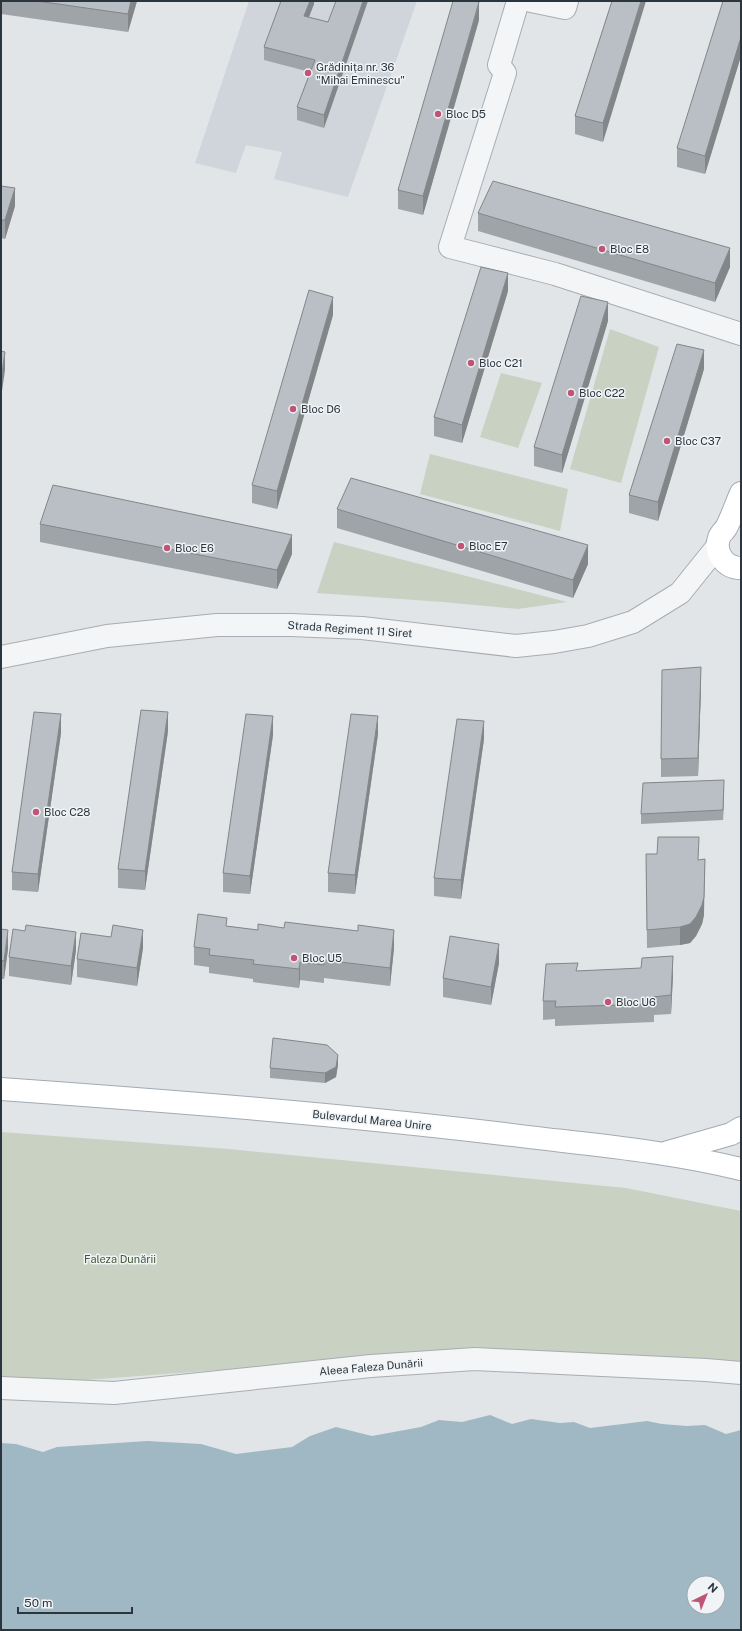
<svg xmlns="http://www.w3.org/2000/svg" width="742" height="1631" viewBox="0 0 742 1631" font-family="'Public Sans',sans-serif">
	<rect width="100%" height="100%" fill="#e1e5e8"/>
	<path fill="#cfd5da" d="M249,1h168l-69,196 -74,-18 8,-27 -36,-7 -10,28 -41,-10z"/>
	<g fill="#c9d1c3">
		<path d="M610,329l49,18 -38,136 -51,-14z"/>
		<path d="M501,373l41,10 -24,65 -38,-11z"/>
		<path d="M430,454l138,35 -8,42 -140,-37z"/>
		<path d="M334,542l233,60 -49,7 -75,-7 -126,-9z"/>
		<path d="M1,1132l228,17 397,39 115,23v158l-467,-3 -188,14 -85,-3z"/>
	</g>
	<path fill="#a0b8c4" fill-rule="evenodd" d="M490,1415l22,9 19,-5 29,4 14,-1 16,6 57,-7 15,3 25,2 18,-1 21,9 15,-4v200h-740v-187l15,1 27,8 14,-5 90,-6 54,3 35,10 56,-7 18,-11 26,-9 36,9 49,-9 18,-7 23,2zM694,1583h24v24h-24z"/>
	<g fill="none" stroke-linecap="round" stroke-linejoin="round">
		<g stroke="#a7adb2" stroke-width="24">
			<g id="minor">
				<path d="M518,1l-19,64 6,8 -55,174 105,27 186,60"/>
				<path d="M531,1l34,7 2,-7"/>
				<path d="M1,657l106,-21 110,-11h74l71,3 154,18 38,-4 34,-6 45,-14 47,-29 37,-46"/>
				<path d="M1,1388l113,5 257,-27 104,-7 231,11 35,3"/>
			</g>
		</g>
		<g stroke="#a2abb3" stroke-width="24">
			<g id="major">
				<path d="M741,493c-5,11 -9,24 -15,35 -2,3 -6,6 -7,10 -5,15 6,30 22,30"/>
				<path d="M1,1089c168,12 336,25 503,45 79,10 160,16 237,35"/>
				<path d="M668,1152l63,-18 10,-6"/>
			</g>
		</g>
		<use href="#minor" stroke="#f3f5f7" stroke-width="22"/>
		<use href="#major" stroke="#fff" stroke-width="22"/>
	</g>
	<g fill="#9fa4a9">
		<path d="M1,1h136l-9,31 -127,-18z"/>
		<path d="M314,1v3l-5,13 19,5 -4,106 -27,-8v-13l13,-35 -46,-12v-13z"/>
		<path d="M612,1l-9,141 -28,-8v-18z"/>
		<path d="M741,1v55l-36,118 -28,-7v-19z"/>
		<path d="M479,20l-56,195 -25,-6v-19z"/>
		<path d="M1,186l14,20 -10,33 -4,-1z"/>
		<path d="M478,213l252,54 -15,35 -237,-71z"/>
		<path d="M508,291l-46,152 -28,-7v-19z"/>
		<path d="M333,315l-56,194 -25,-6v-18z"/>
		<path d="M608,321l-46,152 -28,-7v-19z"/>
		<path d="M704,369l-46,152 -29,-8v-18z"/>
		<path d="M337,509l251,55 -15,34 -236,-70z"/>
		<path d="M40,524l252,30 -15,35 -237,-47z"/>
		<path d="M701,686l-3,90 -37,1v-18z"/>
		<path d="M168,731l-23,159 -27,-2v-19z"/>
		<path d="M61,733l-23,159 -26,-2v-18z"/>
		<path d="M378,734l-23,160 -27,-2v-19z"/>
		<path d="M273,735l-23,159 -27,-2v-19z"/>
		<path d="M484,739l-23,160 -27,-3v-18z"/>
		<path d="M724,790l-1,30 -82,4v-10z"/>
		<path d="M646,854l53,6 5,55 -2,9 -6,12 -6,7 -10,2 -33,3z"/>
		<path d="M227,926l167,22 -4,38 -66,-8v5l-24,-3 -1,8 -46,-6v-3l-44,-6v-6l-15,-2v-18z"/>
		<path d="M1,929l7,20 -4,30h-3z"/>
		<path d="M143,948l-6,38 -60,-9v-18z"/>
		<path d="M76,950l-5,35 -62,-9v-19z"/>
		<path d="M499,963l-8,42 -48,-8v-19z"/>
		<path d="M578,971l95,4 -2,39 -17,1v7l-99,4v-7l-12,1v-19z"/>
		<path d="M338,1065l-2,12 -11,6 -55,-5v-10z"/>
	</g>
	<g fill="#828689">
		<path d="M131,1h6l-9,31v-18z"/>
		<path d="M310,1h4v3l-10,25v-13z"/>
		<path d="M363,1h5l-44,127v-13z"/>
		<path d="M641,1h5l-43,141v-19z"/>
		<path d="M479,2v18l-56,195v-19z"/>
		<path d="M741,37v19l-36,118v-18z"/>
		<path d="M15,188v18l-10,33v-19z"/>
		<path d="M730,248v19l-15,35v-19z"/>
		<path d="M508,273v18l-46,152v-18z"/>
		<path d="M333,297v18l-56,194v-18z"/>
		<path d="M608,302v19l-46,152v-18z"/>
		<path d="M704,350v19l-46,152v-19z"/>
		<path d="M5,352v18l-4,28v-18z"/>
		<path d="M292,535v19l-15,35v-19z"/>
		<path d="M588,545v19l-15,34v-18z"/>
		<path d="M701,667v19l-3,90v-18z"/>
		<path d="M168,712v19l-23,159v-19z"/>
		<path d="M61,714v19l-23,159v-18z"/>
		<path d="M273,716v19l-23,159v-18z"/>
		<path d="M378,716v18l-23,160v-19z"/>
		<path d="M484,721v18l-23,160v-19z"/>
		<path d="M724,780v10l-1,30v-10z"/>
		<path d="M705,859l-1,56 -2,9 -6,12 -6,7 -10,2v-18z"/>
		<path d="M8,930v19l-4,30v-18z"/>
		<path d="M143,930v18l-6,38v-18z"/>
		<path d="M394,930v18l-4,38v-18z"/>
		<path d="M76,932v18l-5,35v-19z"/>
		<path d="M499,944v19l-8,42v-18z"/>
		<path d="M673,956v19l-2,39v-19z"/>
		<path d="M300,962v18l-1,8v-19z"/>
		<path d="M338,1055v10l-2,12 -11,6v-10z"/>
	</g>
	<g fill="#b9bfc4" stroke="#828689">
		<path d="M37,1h94l-3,13z"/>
		<path d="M281,1h29l-6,15 24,6 8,-21h27l-39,114 -27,-8 18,-47 -51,-13z"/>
		<path d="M453,1h22l4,1 -56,194 -25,-6z"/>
		<path d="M612,1h29l-38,122 -28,-7z"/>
		<path d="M723,1h18v36l-36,119 -28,-8z"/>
		<path d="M493,181l237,67 -15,35 -237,-70z"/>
		<path d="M1,186l14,2 -10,32h-4z"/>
		<path d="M481,267l27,6 -46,152 -28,-8z"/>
		<path d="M309,290l24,7 -56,194 -25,-6z"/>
		<path d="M581,296l27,6 -46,153 -28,-8z"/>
		<path d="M677,344l27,6 -46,152 -29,-7z"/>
		<path d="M1,351l4,1 -4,28z"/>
		<path d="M351,478l237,67 -15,35 -236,-71z"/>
		<path d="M53,485l239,50 -15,35 -237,-46z"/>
		<path d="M701,667l-3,91 -37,1 1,-89z"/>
		<path d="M141,710l27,2 -23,159 -27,-2z"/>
		<path d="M34,712l27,2 -23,160 -26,-2z"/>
		<path d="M246,714l27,2 -23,160 -27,-3z"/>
		<path d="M351,714l27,2 -23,159 -27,-2z"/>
		<path d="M457,719l27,2 -23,159 -27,-2z"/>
		<path d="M724,780l-1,30 -82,4 2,-31z"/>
		<path d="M658,837h41l-1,23 7,-1 -1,38 -2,8 -6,12 -6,7 -10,3 -33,3 -1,-76h11z"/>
		<path d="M198,914l29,4 -1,8 32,4v-6l26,4 1,-6 73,9v-6l36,5 -4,38 -66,-8v5l-24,-3 -1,7 -46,-5 1,-4 -45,-5 1,-6 -16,-2z"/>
		<path d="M26,925l50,7 -5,34 -62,-9 4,-28 12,2z"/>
		<path d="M113,925l30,5 -6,38 -60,-9 4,-26 30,4z"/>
		<path d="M1,929l7,1 -4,31 -3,-1z"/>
		<path d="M450,936l49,8 -8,43 -48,-9z"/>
		<path d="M673,956l-2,39 -18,2 1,7 -99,3 1,-6h-13l3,-37 32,-1 -2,8 65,-3 1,-10z"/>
		<path d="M273,1038l54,7 11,10 -2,12 -11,6 -55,-5z"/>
	</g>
	<g fill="#c05476" stroke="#f0f4f6" stroke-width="1.5">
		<circle cx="308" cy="73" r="4"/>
		<circle cx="438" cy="114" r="4"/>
		<circle cx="602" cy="249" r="4"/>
		<circle cx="471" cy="363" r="4"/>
		<circle cx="571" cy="393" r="4"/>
		<circle cx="293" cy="409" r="4"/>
		<circle cx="667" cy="441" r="4"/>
		<circle cx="461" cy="546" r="4"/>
		<circle cx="167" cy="548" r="4"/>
		<circle cx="36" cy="812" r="4"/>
		<circle cx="294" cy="958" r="4"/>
		<circle cx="608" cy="1002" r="4"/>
	</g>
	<g text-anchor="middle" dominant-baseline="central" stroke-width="3" stroke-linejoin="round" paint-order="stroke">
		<g font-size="11" fill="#2b353e" stroke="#f0f4f6" text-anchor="start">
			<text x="316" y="67">Grădinița nr. 36<tspan x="316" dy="13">"Mihai Eminescu"</tspan></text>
			<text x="446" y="114">Bloc D5</text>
			<text x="610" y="249">Bloc E8</text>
			<text x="479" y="363">Bloc C21</text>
			<text x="579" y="393">Bloc C22</text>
			<text x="301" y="409">Bloc D6</text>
			<text x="675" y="441">Bloc C37</text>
			<text x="469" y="546">Bloc E7</text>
			<text x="175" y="548">Bloc E6</text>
			<text x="44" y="812">Bloc C28</text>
			<text x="302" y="958">Bloc U5</text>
			<text x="616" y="1002">Bloc U6</text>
		</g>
		<g font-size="11" fill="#2b353e" stroke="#f0f4f6">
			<text transform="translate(350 629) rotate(4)">Strada Regiment 11 Siret</text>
			<text transform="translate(372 1120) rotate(6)">Bulevardul Marea Unire</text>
			<text transform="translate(371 1367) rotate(-5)">Aleea Faleza Dunării</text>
		</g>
		<g font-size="11" fill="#45583a" stroke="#f0f4f6">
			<text x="120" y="1259">Faleza Dunării</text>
		</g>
	</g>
	<rect width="742" height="1631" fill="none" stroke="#2b353e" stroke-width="4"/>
	<g transform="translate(706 1595) rotate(43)"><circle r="19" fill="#f0f4f6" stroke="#a1a8ac"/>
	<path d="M0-3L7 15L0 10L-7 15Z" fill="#c05476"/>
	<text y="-6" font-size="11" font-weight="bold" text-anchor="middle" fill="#2b353e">N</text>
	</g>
	<path d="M18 1607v6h114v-6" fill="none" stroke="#2b353e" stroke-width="2"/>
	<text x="24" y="1607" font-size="12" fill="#2b353e" stroke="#f0f4f6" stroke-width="3" paint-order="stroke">50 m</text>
</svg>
